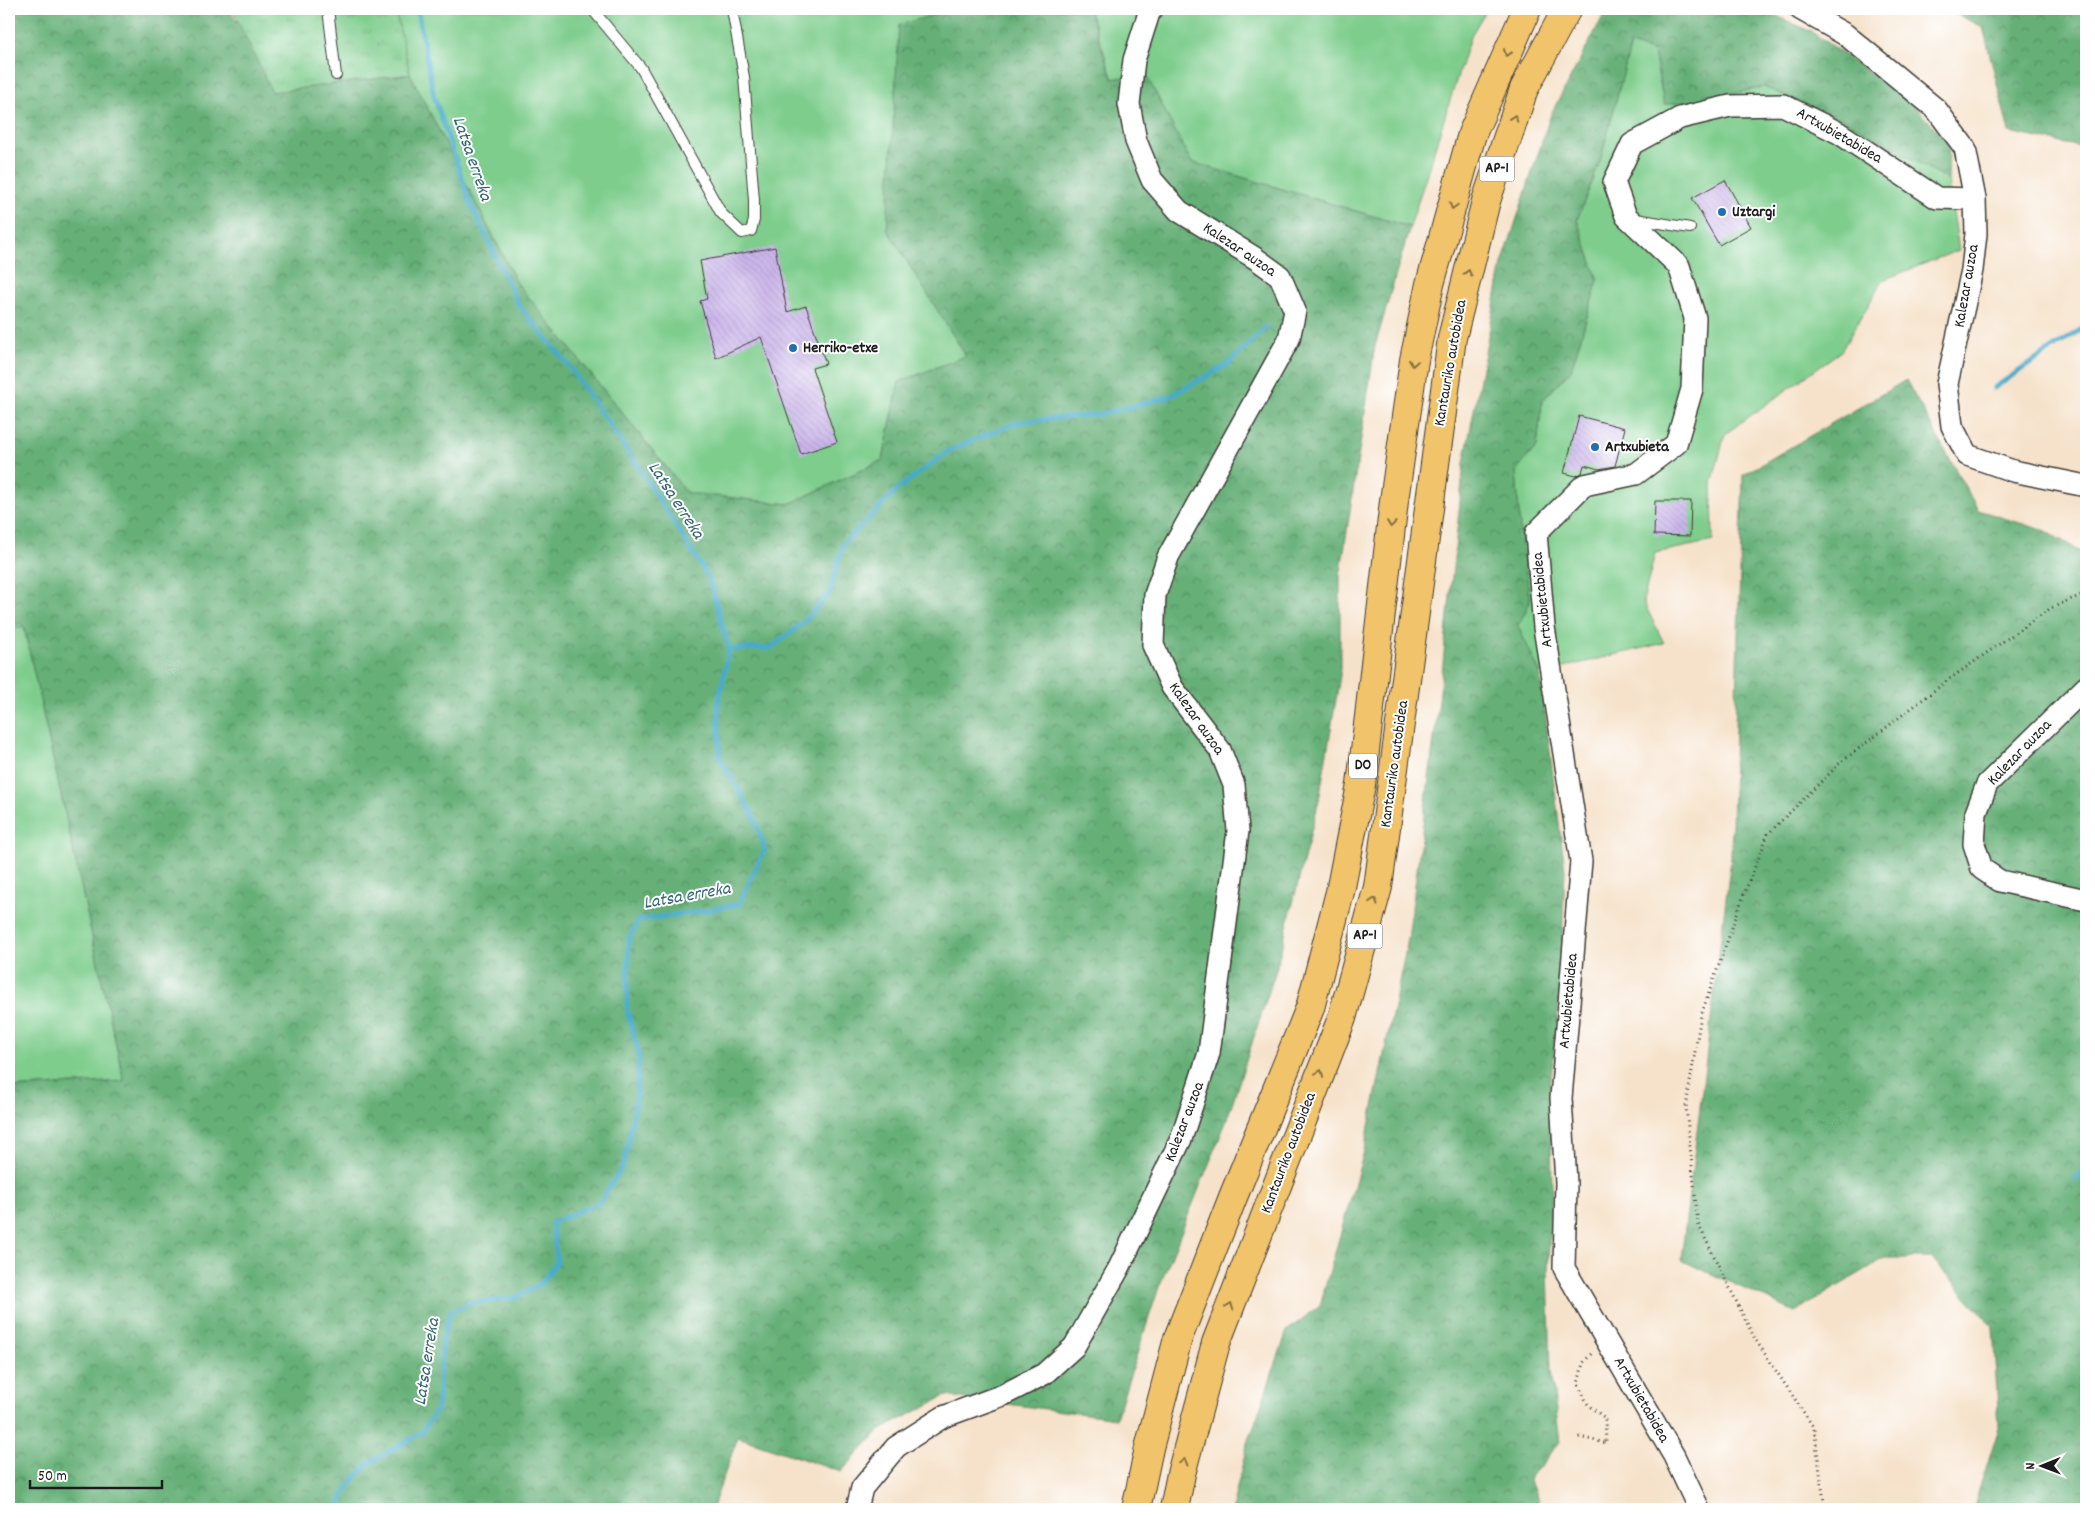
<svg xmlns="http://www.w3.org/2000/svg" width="2095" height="1518" viewBox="0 0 2095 1518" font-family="Dekko,sans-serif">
	<defs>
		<pattern id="forest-crowns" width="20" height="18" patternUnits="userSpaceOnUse" patternTransform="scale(1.25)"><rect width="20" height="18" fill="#66b078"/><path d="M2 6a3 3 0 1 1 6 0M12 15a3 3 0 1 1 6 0" fill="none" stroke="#538e62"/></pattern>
		<pattern id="park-tufts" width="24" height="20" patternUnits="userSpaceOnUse" patternTransform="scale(1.25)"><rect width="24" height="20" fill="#7ecd8d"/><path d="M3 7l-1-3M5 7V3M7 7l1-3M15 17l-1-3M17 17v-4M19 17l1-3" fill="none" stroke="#6caf79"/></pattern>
		<pattern id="building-back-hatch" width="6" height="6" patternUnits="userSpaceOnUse" patternTransform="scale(1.25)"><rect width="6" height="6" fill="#cbb5eb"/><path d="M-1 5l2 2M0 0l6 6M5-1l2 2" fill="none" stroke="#ae9bc9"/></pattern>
	</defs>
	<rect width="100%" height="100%" fill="#fff"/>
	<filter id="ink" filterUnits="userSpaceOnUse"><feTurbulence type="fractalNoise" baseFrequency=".02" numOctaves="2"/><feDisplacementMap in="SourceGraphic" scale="10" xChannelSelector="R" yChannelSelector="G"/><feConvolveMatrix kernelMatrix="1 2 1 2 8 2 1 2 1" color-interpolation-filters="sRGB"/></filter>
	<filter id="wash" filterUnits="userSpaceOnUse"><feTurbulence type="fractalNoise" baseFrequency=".0096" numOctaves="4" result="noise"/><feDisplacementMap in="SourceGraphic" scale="20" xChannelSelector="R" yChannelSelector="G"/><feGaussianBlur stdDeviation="1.12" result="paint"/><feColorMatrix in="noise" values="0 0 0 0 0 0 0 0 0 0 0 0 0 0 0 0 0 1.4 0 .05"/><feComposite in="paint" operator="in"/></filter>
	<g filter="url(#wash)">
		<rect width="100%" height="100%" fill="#f6e2ca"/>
		<g fill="#7ecd8d" stroke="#4d7454">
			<path d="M395,9h550l-58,220 79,127 -67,26 -16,78 -94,44 -102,-11 -170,-210 -107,-209z"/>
			<path d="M1089,9h398l-17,28 -60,190 -219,-65 -45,-87 -33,4z"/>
			<path d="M1631,43l23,9 10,52 36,-3 64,-14 85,35 99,58 11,70 -76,30 -42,71 -116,83 -13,49 1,58 -58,12 -12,48 21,42 -124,30 -23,-47 13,-24 -10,-74 -4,-57 21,-25 5,-45 29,-31 27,-90 -21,-60 24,-62z"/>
			<path d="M24,627l100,454 -115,7v-458z"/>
		</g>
		<g fill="url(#forest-crowns)" stroke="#41664a">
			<path d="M9,9h220l6,11 27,17 10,55 138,-18 107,209 170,210 102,11 94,-44 16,-78 67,-26 -79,-127 12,-204 45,-13 1,-3h144l23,70 34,-5 45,88 219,65 -35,119 -35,231v99l-21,124 -43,170 -50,152 -67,165 -43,131 -171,-22 -66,35 -38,41 -103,-35 -26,72h-703v-421l115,-7 -100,-454 -15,3z"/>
			<path d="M1607,9h154l51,23 98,69 39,42 -1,37 -99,-58 -85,-35 -64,14 -36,3 -10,-52 -23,-8 -30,114 -24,62 21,60 -27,90 -29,31 -5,45 -21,25 4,57 10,74 -12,24 22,47 25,197 -5,123 -10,95 2,98 -4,82 3,103 9,71 -31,37 13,30h-310l14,-60 41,-118 33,-26 43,-150 45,-216 31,-238 25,-238 38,-199 49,-150z"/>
			<path d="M1945,9h141v139l-77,-16 -26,-105z"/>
			<path d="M1906,380l72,130 68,21 40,24v954h-113l26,-82 -6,-100 -61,-69h-47l-90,54 -114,-52 50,-402 12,-383z"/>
		</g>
		<path fill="url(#park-tufts)" stroke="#4d7454" d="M232,9h163l15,65 -138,18z"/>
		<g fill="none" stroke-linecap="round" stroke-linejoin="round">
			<g stroke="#4aabc9" stroke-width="5">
				<path d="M1994,388l92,-62"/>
				<path d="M729,649l42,-1 34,-27 25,-29 13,-48 56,-56 51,-38 68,-28 84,-8 67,-17 58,-32 39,-38"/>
				<path d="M2074,1179l12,-9"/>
				<path d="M341,1509l-1,-6 9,-18 19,-21 53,-31 16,-23 6,-72 7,-26 20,-9 45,-5 27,-15 15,-22 -5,-38 48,-21 24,-38 12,-63 3,-45 -12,-47 2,-70 9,-19 65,-9 36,-7 26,-55 -11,-32 -34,-59 -2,-53 11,-56 -20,-71 -72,-113 -68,-99 -50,-60 -49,-104 -36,-106 -17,-87"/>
			</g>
		</g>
		<g id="blocks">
			<g fill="url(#building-back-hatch)">
				<path d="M1725,180l26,47 -32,18 -27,-47z"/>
				<path d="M775,247l12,65 19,-6 20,58 -14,4 25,74 -36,12 -40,-117 -45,21 -16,-57 7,-2 -7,-38z"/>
				<path d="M1579,416l46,12 -10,38 -16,3 -15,-4 -2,8 -6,3 -12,-3z"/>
				<path d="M1655,501h36l-1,35 -36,-1z"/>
			</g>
		</g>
	</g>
	<g filter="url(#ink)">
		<use href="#blocks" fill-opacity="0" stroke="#3d3a36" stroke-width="1"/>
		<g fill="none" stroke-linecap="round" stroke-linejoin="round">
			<g stroke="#3d3a36" stroke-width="12">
				<g id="service">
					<path d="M328,9l8,66"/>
					<path d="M592,9l49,59 80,145 21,20 9,-2 3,-11v-20l-10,-123 -12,-68"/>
					<path d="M1636,219l54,9"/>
				</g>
			</g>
			<g stroke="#3d3a36" stroke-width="24">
				<g id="minor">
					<path d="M1800,9l46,26 90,74 29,39 10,51 1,35 -4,36 -25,114 5,42 15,29 46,16 73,15"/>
					<path d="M2086,687l-99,97 -11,29 -2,31 8,25 18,12 86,19"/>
					<path d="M857,1509l5,-21 34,-41 47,-30 60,-22 41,-21 30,-27 45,-79 62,-129 28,-86 29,-222 -4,-46 -14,-35 -48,-63 -19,-42 2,-50 13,-38 121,-218 6,-28 -15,-35 -25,-18 -76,-47 -27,-31 -16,-39 -7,-37 5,-44 15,-47 3,-4"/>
					<path d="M1699,1509l-25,-53 -110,-188 2,-85 -5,-85 20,-237 -37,-234 -8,-94 48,-48 52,-11 40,-30 16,-55 3,-71 -16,-52 -53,-50 -12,-34 18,-38 48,-26 50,-12 53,-1 56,28 98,65 38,1"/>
				</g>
			</g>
			<g stroke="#3d3a36" stroke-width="30">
				<g id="motorway">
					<path d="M1136,1509l13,-61 29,-110 55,-141 77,-189 30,-116 21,-107 33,-284 20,-141 16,-76 42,-150 55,-125"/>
					<path d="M1174,1509l7,-35 35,-131 126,-325 36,-131 74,-549 34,-137 38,-112 43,-80"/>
				</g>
			</g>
			<g stroke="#3d3a36" stroke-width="3" stroke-dasharray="1 4" stroke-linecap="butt">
				<path d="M1579,1437l27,6 -1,-25 -17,-13 -10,-21 5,-21 9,-10"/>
				<path d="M1825,1509l-11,-81 -59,-89 -57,-115 -12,-117 15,-92 42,-118 25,-63 72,-71 108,-83 103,-72 35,-15"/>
			</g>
			<use href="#service" stroke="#fff" stroke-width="10"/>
			<use href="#minor" stroke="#fff" stroke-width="21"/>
			<use href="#motorway" stroke="#f1c36a" stroke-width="28"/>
		</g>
		<defs><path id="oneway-chevron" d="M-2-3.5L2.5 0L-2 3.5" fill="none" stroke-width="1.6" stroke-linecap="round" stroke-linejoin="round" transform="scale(1.25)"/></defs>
		<g stroke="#867043">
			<use href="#oneway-chevron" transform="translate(1507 53) rotate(114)"/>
			<use href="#oneway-chevron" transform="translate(1514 118) rotate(-71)"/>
			<use href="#oneway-chevron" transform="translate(1453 206) rotate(106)"/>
			<use href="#oneway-chevron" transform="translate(1468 273) rotate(-76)"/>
			<use href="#oneway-chevron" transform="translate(1413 363) rotate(99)"/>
			<use href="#oneway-chevron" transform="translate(1391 524) rotate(97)"/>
			<use href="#oneway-chevron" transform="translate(1374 901) rotate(-74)"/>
			<use href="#oneway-chevron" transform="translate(1320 1073) rotate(-69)"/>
			<use href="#oneway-chevron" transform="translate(1230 1306) rotate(-69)"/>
			<use href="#oneway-chevron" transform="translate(1184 1462) rotate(-75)"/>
		</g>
	</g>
	<g fill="#1f6fb2" stroke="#fff" stroke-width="2">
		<circle cx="1722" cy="212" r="5"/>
		<circle cx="793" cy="348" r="5"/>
		<circle cx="1595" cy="447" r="5"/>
	</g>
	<g text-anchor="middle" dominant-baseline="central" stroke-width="4" stroke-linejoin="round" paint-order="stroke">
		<g fill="#fff" stroke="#606060" stroke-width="1">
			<rect x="1479.5" y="156.5" width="35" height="25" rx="4"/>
			<rect x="1349" y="753.5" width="28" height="25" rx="4"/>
			<rect x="1347.5" y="923.5" width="35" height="25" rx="4"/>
		</g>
		<g font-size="15" font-weight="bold" fill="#1c1c1c">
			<text x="1497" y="169">AP-1</text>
			<text x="1363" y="766">DO</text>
			<text x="1365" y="936">AP-1</text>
		</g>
		<g font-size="16" fill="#1c1c1c" stroke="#fff">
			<text transform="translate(1839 136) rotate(30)">Artxubietabidea</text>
			<text transform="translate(1239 250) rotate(34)">Kalezar auzoa</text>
			<text transform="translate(1967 286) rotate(-80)">Kalezar auzoa</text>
			<text transform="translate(1451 363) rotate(-80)">Kantauriko autobidea</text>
			<text transform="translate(1543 600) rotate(-96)">Artxubietabidea</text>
			<text transform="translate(1196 719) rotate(55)">Kalezar auzoa</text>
			<text transform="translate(2020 753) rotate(-46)">Kalezar auzoa</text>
			<text transform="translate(1395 764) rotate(-82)">Kantauriko autobidea</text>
			<text transform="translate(1569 1001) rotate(-85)">Artxubietabidea</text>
			<text transform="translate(1185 1122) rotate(-69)">Kalezar auzoa</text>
			<text transform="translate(1289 1153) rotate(-69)">Kantauriko autobidea</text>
			<text transform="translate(1641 1400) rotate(60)">Artxubietabidea</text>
		</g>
		<g font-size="16" font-weight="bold" fill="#1c1c1c" stroke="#fff" text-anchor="start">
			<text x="1732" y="212">Uztargi</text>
			<text x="803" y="348">Herriko-etxe</text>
			<text x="1605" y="447">Artxubieta</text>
		</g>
		<g font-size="18" font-style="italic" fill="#336472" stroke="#fff">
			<text transform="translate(471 159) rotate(71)">Latsa erreka</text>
			<text transform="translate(675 501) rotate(57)">Latsa erreka</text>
			<text transform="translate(687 897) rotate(-10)">Latsa erreka</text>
			<text transform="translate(428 1362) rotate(-81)">Latsa erreka</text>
		</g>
	</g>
	<rect width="2095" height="1518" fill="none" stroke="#fff" stroke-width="30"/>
	<g transform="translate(2042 1466) rotate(269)" stroke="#ffffff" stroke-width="4" paint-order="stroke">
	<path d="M0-4L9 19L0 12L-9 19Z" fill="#1c1c1c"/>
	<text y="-8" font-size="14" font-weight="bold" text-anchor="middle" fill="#1c1c1c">N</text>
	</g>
	<path d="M30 1480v8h132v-8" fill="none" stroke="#1c1c1c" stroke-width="2.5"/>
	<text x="38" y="1480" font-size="15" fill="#1c1c1c" stroke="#ffffff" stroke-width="4" paint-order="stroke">50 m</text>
</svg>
